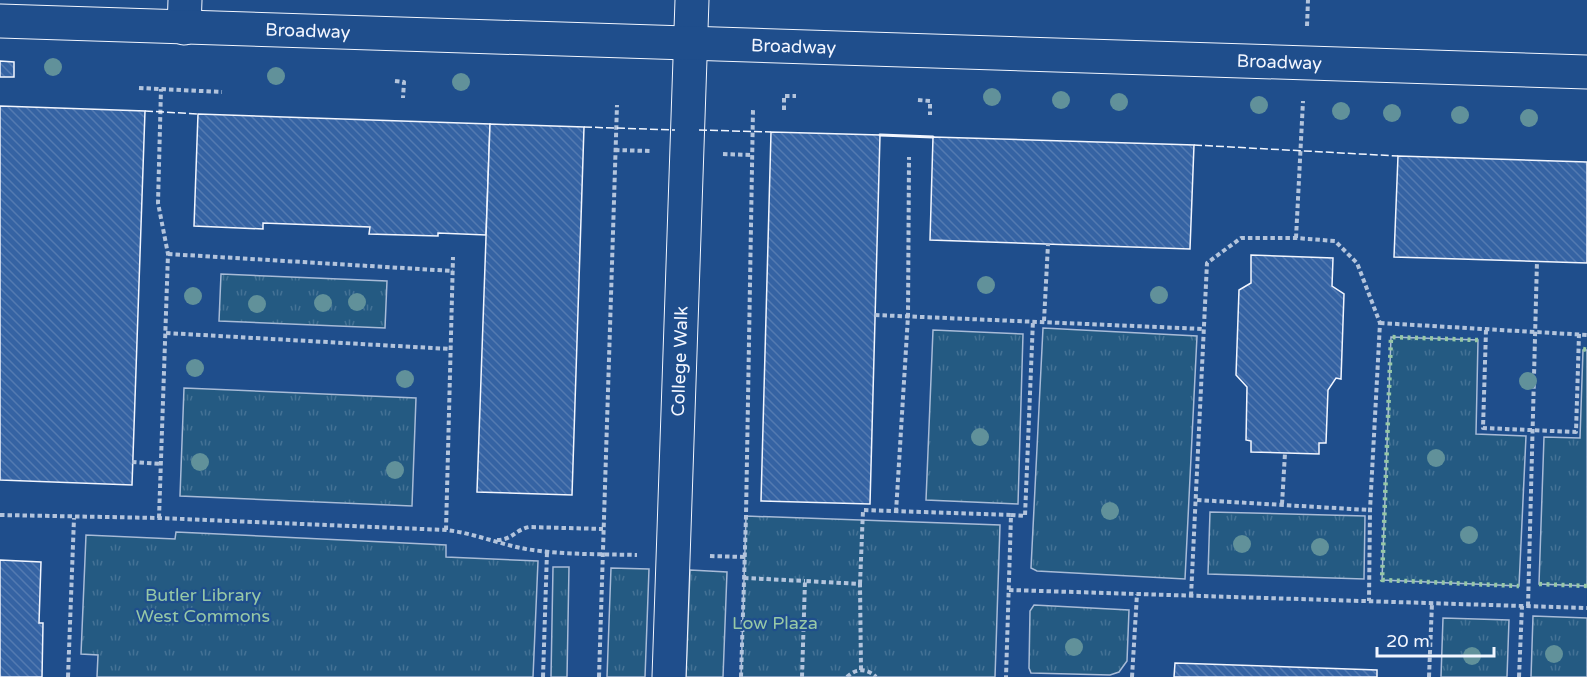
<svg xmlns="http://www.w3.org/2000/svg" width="1587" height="677" viewBox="0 0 1587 677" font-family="'Varela Round',sans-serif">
	<defs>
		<pattern id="grass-tufts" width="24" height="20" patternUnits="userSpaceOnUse" patternTransform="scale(1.5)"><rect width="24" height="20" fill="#245a82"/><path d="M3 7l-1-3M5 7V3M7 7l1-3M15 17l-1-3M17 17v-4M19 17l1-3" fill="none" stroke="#447295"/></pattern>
		<pattern id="building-back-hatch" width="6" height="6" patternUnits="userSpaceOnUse" patternTransform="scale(1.5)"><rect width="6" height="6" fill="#3563a3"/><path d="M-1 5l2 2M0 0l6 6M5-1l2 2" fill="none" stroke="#537ab1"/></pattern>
	</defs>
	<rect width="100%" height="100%" fill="#1f4e8c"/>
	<g fill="url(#grass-tufts)" stroke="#a8bbd7" stroke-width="1.5">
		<path d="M221,274l166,7 -2,47 -166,-7z"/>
		<path d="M1043,328l154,8 -12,243 -148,-8 -6,-3z"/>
		<path d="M933,330l90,4 -5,170 -92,-4z"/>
		<path d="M1391,337l87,3 -2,94 50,2 -7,150 -137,-6z"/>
		<path d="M1583,350h4v236l-48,-2 5,-147 36,1z"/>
		<path d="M184,388l232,10 -4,108 -232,-10z"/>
		<path d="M1210,512l155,4 -1,63 -156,-5z"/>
		<path d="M746,516l254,9 -5,152h-254z"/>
		<path d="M176,532l270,13v12l92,4 -5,116h-436l1,-22 -17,-1 5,-119 89,4z"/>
		<path d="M553,567h16l-2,110h-16z"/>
		<path d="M611,568l38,1 -4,108h-38z"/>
		<path d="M690,570l37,2 -4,105h-37z"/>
		<path d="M1034,605l95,5 -2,51 -8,11 -9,3 -79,-2 -2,-5 1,-57z"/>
		<path d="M1533,616l54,2v59h-56z"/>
		<path d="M1443,618l66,2 -2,57h-66z"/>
	</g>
	<g fill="url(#building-back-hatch)" stroke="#f2f6ff" stroke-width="1.5">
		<path d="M0,61l14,1v15h-14z"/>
		<path d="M0,106l145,5 -13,374 -132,-5z"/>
		<path d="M198,114l292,10 -4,111 -48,-2v3l-69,-2 1,-7 -107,-4v6l-69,-3z"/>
		<path d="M490,124l94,3 -12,368 -95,-3z"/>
		<path d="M771,132l109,3 -10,369 -109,-3z"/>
		<path d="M933,137l261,8 -4,104 -260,-9z"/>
		<path d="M1398,156l189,6v101l-193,-6z"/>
		<path d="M1251,255l82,3 -1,28 12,8 -3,85 -5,-1 -8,12 -2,53h-7v11l-68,-2v-11l-5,-1 1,-53 -11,-12 3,-85 12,-7z"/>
		<path d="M0,560l41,2 -2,61h4l-1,54h-42z"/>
		<path d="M1175,663l202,7v7h-203z"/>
	</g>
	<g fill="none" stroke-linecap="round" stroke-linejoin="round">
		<g stroke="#f2f6ff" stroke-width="35">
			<g id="minor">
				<path d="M184,28l1,-28"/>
				<path id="s1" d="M669,677l23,-677"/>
			</g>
		</g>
		<g stroke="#f2f6ff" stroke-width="35">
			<g id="major">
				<path id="s2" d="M0,21l1587,51"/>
			</g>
		</g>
		<g stroke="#b3c4dc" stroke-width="4" stroke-dasharray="4.5 3" stroke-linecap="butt">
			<path d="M1307,26l1,-26"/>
			<path d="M395,81l9,1 -1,16"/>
			<path d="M139,88l83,4"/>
			<path d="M918,100l12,1v14"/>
			<path d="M784,110v-14h12"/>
			<path d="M615,150l35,1"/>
			<path d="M723,154l29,1"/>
			<path d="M1296,238l7,-137"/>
			<path d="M168,254l285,17"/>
			<path d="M875,315l329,14"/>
			<path d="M1044,321l4,-77"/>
			<path d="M1380,323l207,12"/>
			<path d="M1486,330l-3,98 93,4 3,-98"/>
			<path d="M166,333l284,16"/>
			<path d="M132,462l30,2"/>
			<path d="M1197,500l172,10"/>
			<path d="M1282,504l3,-51"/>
			<path d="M896,512l12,-196 1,-159"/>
			<path d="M0,515l159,3 287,12c27,3 53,14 80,19 37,6 74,5 111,6"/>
			<path d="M1011,515l14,1 8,-196"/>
			<path d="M159,518l9,-264 -10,-51 3,-114"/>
			<path d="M446,530l7,-273"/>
			<path d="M497,540c15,0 18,-10 32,-13l74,2"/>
			<path d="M710,556l35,1"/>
			<path d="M744,578l61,3"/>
			<path d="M860,584l3,-74 148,5 -5,162"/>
			<path d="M1009,590l578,18"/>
			<path d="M1191,596l16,-333 34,-25h55l39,3 22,22 23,60 -10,187 -1,91"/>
			<path d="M1528,606l9,-345"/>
			<path d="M68,677l6,-159"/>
			<path d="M543,677l4,-125"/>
			<path d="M599,677l18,-572"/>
			<path d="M741,677l5,-161 7,-407"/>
			<path d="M802,677l3,-96 55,3 1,86"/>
			<path d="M847,677c9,-9 20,-9 29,0"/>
			<path d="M1132,677l5,-83"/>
			<path d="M1429,677l3,-74"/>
			<path d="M1519,677l3,-71"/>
		</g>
		<use href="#minor" stroke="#1f4e8c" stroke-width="33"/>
		<use href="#major" stroke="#1f4e8c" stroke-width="33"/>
		<g stroke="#97c8a6" stroke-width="4.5" stroke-dasharray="3 4.5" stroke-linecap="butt">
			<path d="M1478,340l-87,-3 -9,243 137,6"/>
			<path d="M1583,349l4,1"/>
			<path d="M1539,584l48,2"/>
		</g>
		<g stroke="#f2f6ff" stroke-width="1.5" stroke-dasharray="8 3" stroke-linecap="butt">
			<path d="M145,111l53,3"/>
			<path d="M584,127l91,3"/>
			<path d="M699,130l72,2"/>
			<path d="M1194,145l204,11"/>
		</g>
		<path stroke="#f2f6ff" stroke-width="3" d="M880,135l53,2"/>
	</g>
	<g fill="#61919a">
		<circle cx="53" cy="67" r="9"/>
		<circle cx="276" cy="76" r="9"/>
		<circle cx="461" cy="82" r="9"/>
		<circle cx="992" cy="97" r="9"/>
		<circle cx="1061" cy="100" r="9"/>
		<circle cx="1119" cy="102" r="9"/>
		<circle cx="1259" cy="105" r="9"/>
		<circle cx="1341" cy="111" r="9"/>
		<circle cx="1392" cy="113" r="9"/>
		<circle cx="1460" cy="115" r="9"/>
		<circle cx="1529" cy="118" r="9"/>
		<circle cx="986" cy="285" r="9"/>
		<circle cx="1159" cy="295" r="9"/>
		<circle cx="193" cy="296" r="9"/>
		<circle cx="357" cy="302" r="9"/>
		<circle cx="323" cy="303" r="9"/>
		<circle cx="257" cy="304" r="9"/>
		<circle cx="195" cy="368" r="9"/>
		<circle cx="405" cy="379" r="9"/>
		<circle cx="1528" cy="381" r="9"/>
		<circle cx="980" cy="437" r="9"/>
		<circle cx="1436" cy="458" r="9"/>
		<circle cx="200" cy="462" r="9"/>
		<circle cx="395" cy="470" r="9"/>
		<circle cx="1110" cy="511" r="9"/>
		<circle cx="1469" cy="535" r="9"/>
		<circle cx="1242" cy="544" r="9"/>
		<circle cx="1320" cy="547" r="9"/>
		<circle cx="1074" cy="647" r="9"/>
		<circle cx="1554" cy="654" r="9"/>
		<circle cx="1472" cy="656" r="9"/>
	</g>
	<g text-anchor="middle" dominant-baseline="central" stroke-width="4.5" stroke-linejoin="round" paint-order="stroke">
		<g font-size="18" fill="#f2f6ff" stroke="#1f4e8c">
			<text stroke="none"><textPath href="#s2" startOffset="308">Broadway</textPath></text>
			<text stroke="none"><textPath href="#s2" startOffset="794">Broadway</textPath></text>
			<text stroke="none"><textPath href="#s2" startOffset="1280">Broadway</textPath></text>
			<text stroke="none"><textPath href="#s1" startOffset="316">College Walk</textPath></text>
		</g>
		<g font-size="18" fill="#97c8a6" stroke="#1f4e8c">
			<text x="203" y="595">Butler Library<tspan x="203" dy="21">West Commons</tspan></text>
			<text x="775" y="623">Low Plaza</text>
		</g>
	</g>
	<path d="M1377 647v9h117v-9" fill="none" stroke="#f2f6ff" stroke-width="3"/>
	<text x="1386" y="647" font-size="18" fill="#f2f6ff" stroke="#1f4e8c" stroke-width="4.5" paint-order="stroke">20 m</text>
</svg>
